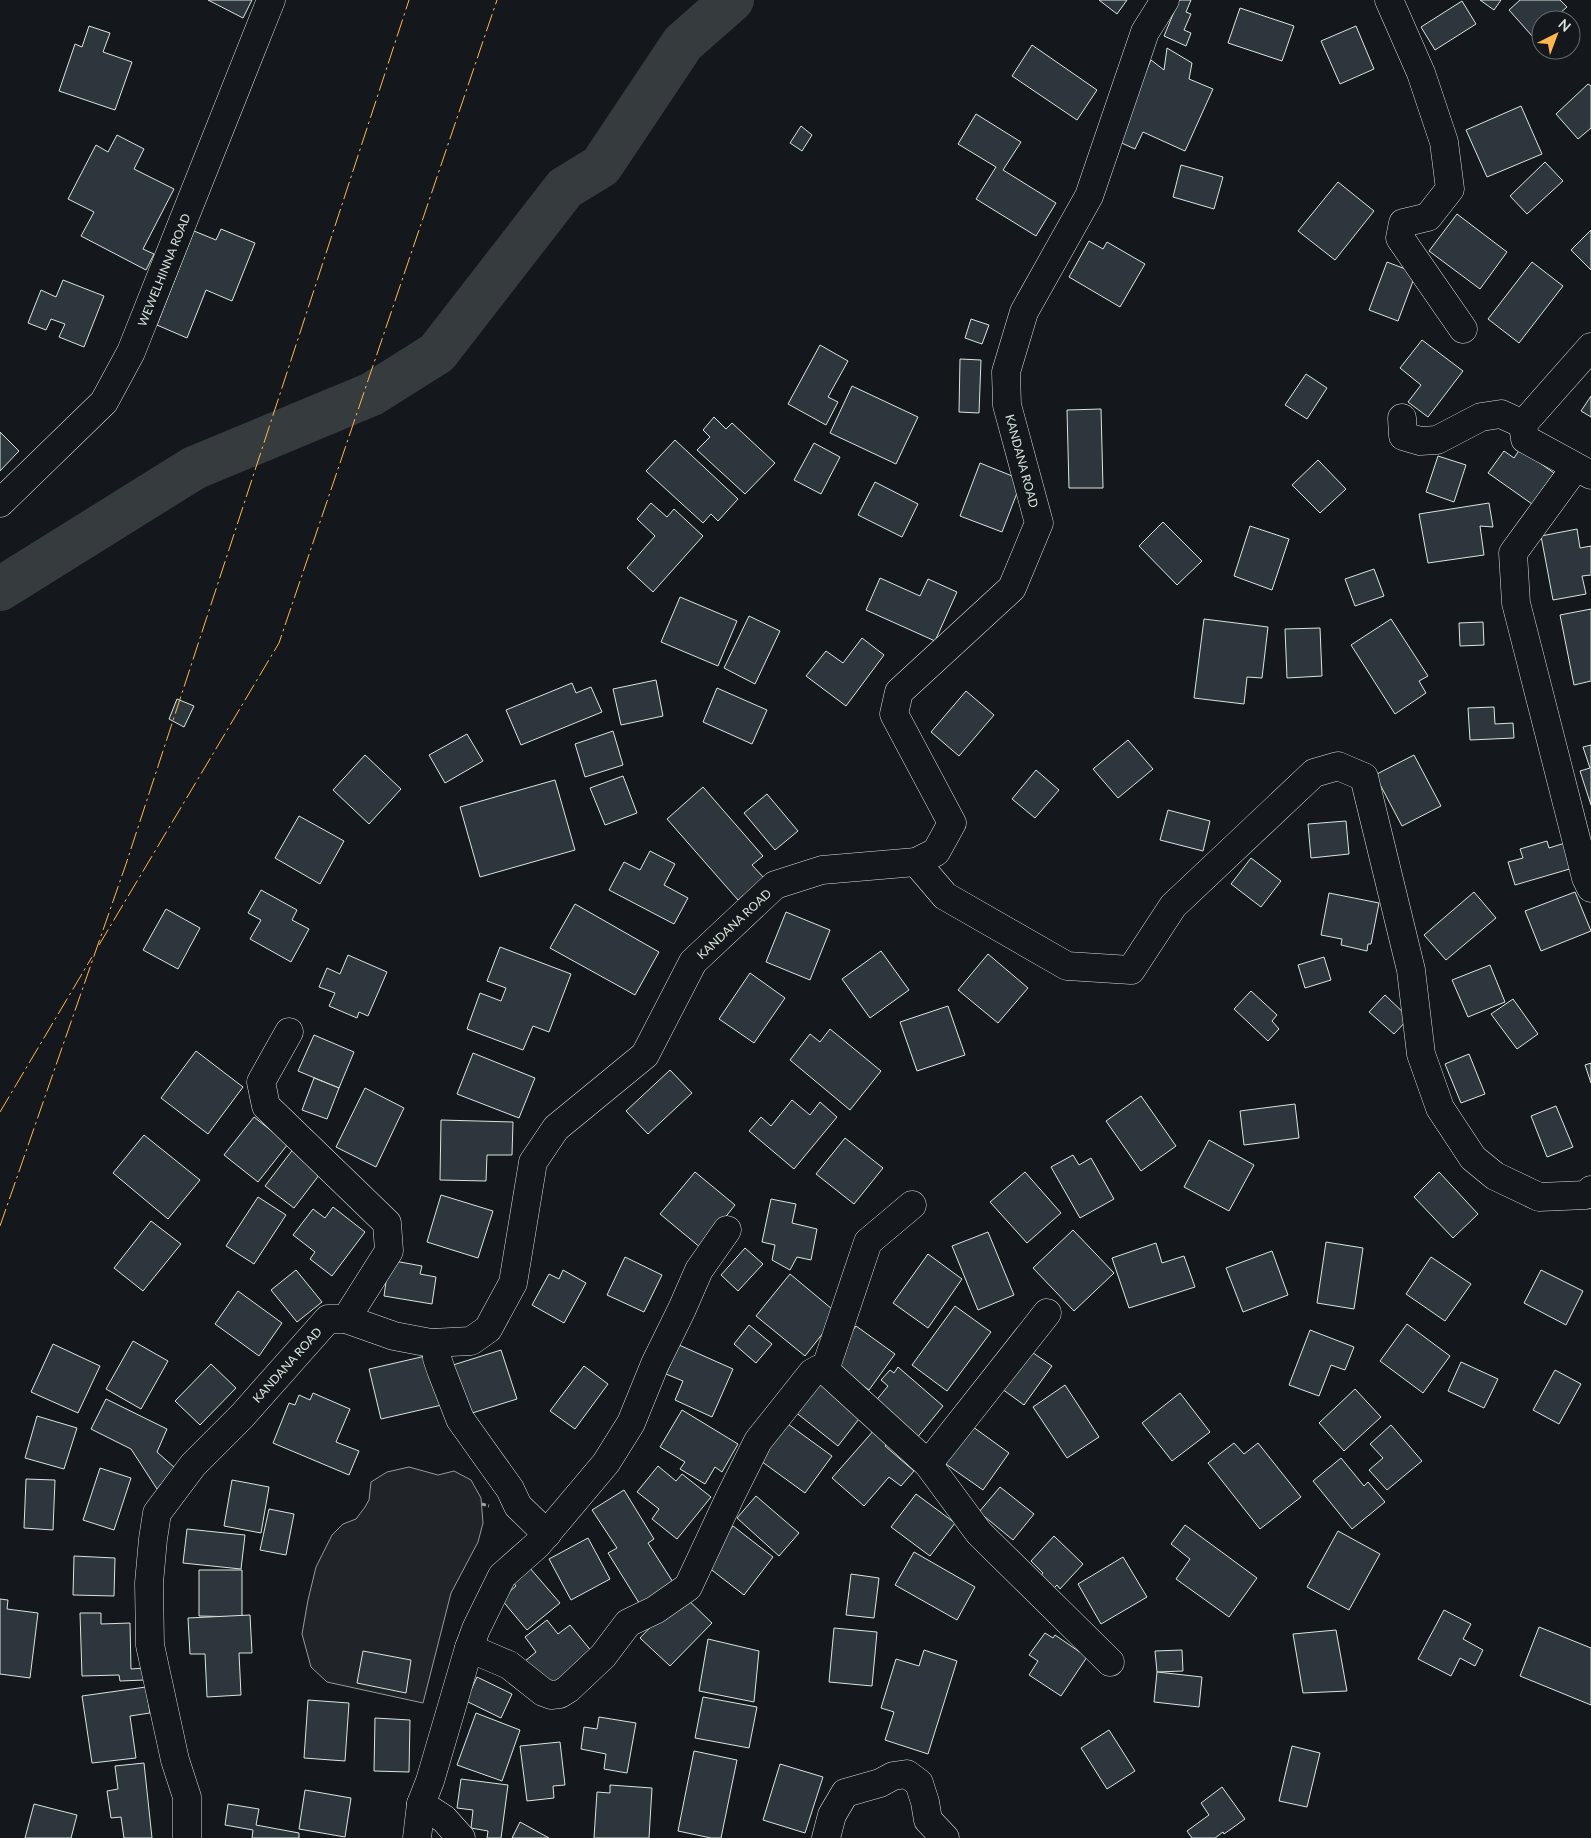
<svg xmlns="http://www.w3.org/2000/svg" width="1591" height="1838" viewBox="0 0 1591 1838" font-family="Lato,sans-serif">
	<rect width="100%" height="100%" fill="#14181c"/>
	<path fill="#202428" stroke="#939e99" d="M409,1467l29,8 16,-4 17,9 10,18 2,25 -5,19 -27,51 -28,110 -96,-21 -16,-15 -9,-33 6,-34 8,-33 16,-32 11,-11 13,-5 9,-12 4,-7 2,-18 16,-10z"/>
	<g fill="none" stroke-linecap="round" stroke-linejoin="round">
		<path stroke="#363b3e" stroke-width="44" d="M0,589l194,-121 178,-74 65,-41 128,-165 36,-22 82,-123 49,-43"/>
	</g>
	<g fill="#2c363c" stroke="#d8e6dc">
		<path d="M208,0h44l-9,18z"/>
		<path d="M1099,0h28l-10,14z"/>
		<path d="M1179,0h12l-5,12 5,2 -7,16 7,3 -5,13 -22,-10z"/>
		<path d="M1480,0h21l-7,10z"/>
		<path d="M1520,0h40l7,7 -15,13h-11v9l-8,8 -24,-27z"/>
		<path d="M1462,1l14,23 -41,26 -14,-23z"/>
		<path d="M1240,8l54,18 -12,35 -54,-18z"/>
		<path d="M89,26l21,7 -7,19 29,10 -17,48 -56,-19 16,-47 7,3z"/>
		<path d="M1356,26l18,43 -34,15 -19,-43z"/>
		<path d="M1032,45l65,45 -20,30 -65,-44z"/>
		<path d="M1167,48l25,15 -3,16 24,10 -28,62 -42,-19 -8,17 -20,-9 36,-80 13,10z"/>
		<path d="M1588,84l3,2v42l-13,11 -22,-25z"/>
		<path d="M1521,106l21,48 -55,23 -21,-47z"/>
		<path d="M976,114l45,28 -18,28 53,33 -20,33 -60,-37 20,-32 -38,-23z"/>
		<path d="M801,126l11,9 -10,16 -12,-8z"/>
		<path d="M117,135l27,14 -10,20 40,20 -31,60 11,5 -8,16 -65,-34 13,-24 -26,-13 28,-54 12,7z"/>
		<path d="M1545,162l18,19 -36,33 -17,-18z"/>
		<path d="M1181,165l42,12 -9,32 -41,-12z"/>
		<path d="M1338,182l36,29 -39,49 -37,-29z"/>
		<path d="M1457,214l50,38 -27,37 -51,-38z"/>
		<path d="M221,229l34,14 -23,58 -26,-11 -19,48 -30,-13 37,-94 22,9z"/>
		<path d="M1591,230v40l-20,-20z"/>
		<path d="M1089,241l14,8 4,-7 38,22 -25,43 -51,-30z"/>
		<path d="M1387,262l29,11 -18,48 -29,-11z"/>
		<path d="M1532,262l31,24 -44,57 -31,-24z"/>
		<path d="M63,280l41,16 -20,51 -25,-10 6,-13 -14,-5 -5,11 -18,-7 13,-33 15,7z"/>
		<path d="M971,319l18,6 -7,19 -17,-6z"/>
		<path d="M1422,340l41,31 -35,46 -20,-15 13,-17 -21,-17z"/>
		<path d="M820,345l28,16 -20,36 10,5 -12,23 -38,-21z"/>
		<path d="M960,359l21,1 -2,53 -20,-1z"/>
		<path d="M1306,374l21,14 -20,31 -22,-14z"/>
		<path d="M852,386l66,31 -22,47 -66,-31z"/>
		<path d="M1591,396v21l-10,-6z"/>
		<path d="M1101,409l2,79h-34l-2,-78z"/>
		<path d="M714,417l12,12 6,-6 43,40 -30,31 -48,-44 13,-13 -7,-7z"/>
		<path d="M0,432l19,19 -19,20z"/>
		<path d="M675,440l63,59 -20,22 -7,-7 -8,9 -57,-52z"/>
		<path d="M814,443l26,14 -19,37 -27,-14z"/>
		<path d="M1520,449l34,24 -22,31 -44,-31 16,-22 10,7z"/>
		<path d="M1438,456l28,9 -12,37 -28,-10z"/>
		<path d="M1318,460l28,29 -26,24 -28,-28z"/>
		<path d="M980,463l42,17 -20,52 -42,-16z"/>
		<path d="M875,482l43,22 -16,33 -44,-22z"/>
		<path d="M651,503l16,14 7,-8 29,27 -50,56 -26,-24 28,-32 -18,-17z"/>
		<path d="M1489,503l4,24 -13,-1 4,29 -56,8 -9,-49z"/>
		<path d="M1163,522l39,39 -25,24 -38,-39z"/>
		<path d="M1250,526l39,13 -17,51 -38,-14z"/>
		<path d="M1577,529l3,19 11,-2v29l-9,1 4,18 -33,6 -12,-64z"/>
		<path d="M1374,569l10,27 -29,10 -10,-27z"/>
		<path d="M880,578l40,18 8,-17 29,13 -22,49 -69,-31z"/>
		<path d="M680,597l57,24 -19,45 -57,-24z"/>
		<path d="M1591,609v72l-17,4 -14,-70z"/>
		<path d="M749,616l31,15 -25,53 -31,-16z"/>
		<path d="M1204,619l64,8 -6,51 -15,-1 -3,27 -50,-6z"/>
		<path d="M1391,619l37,57 -9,5 7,12 -31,21 -44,-69z"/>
		<path d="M1483,622l1,23 -24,1 -1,-23z"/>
		<path d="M1320,628l2,48 -35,2 -2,-49z"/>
		<path d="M862,638l22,17 -38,51 -40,-30 20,-25 17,12z"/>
		<path d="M656,680l7,36 -42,9 -8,-36z"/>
		<path d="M572,683l4,10 15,-6 11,25 -81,33 -15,-35z"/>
		<path d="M717,688l50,22 -15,34 -49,-22z"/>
		<path d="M966,691l28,24 -35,41 -28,-24z"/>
		<path d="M177,699l17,7 -10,21 -15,-8z"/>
		<path d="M1494,707l1,17 18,-1 1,15 -44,2 -2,-32z"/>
		<path d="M613,731l10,34 -38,12 -10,-33z"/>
		<path d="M467,734l16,27 -38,22 -16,-28z"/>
		<path d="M1128,740l25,29 -35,29 -25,-29z"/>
		<path d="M1591,745v60l-11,-34 10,-3 -7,-21z"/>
		<path d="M365,755l36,34 -32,35 -36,-34z"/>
		<path d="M1414,755l27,51 -39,20 -27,-51z"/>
		<path d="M1036,770l23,20 -24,28 -23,-19z"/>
		<path d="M623,776l14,37 -32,12 -15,-37z"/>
		<path d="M555,780l20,70 -95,27 -20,-70z"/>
		<path d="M703,787l60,69 -11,9 12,13 -26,22 -71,-81z"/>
		<path d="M767,794l31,37 -23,19 -31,-37z"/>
		<path d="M1168,810l42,11 -7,30 -43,-11z"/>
		<path d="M299,816l45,25 -24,43 -45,-26z"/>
		<path d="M1346,821l3,33 -38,4 -3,-34z"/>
		<path d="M1547,841l2,7 16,-5 8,25 -58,17 -7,-23 15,-4 -3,-9z"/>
		<path d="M650,851l25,13 -11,21 24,13 -14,26 -65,-34 15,-28 16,8z"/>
		<path d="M1251,858l30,23 -20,26 -30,-23z"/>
		<path d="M261,890l36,20 -5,10 17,9 -18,33 -41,-23 11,-19 -13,-7z"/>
		<path d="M1474,892l22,26 -50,42 -22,-25z"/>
		<path d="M1575,892l16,39 -50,20 -16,-40z"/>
		<path d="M1329,893l50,10 -8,41h-3l-1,7 -26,-6 1,-6 -21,-4z"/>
		<path d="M575,904l84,48 -24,43 -85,-47z"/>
		<path d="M166,909l34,19 -22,41 -35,-19z"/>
		<path d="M786,912l44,18 -20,50 -44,-18z"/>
		<path d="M500,947l71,27 -22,58 -16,-6 -10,24 -56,-21 13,-36 21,8 5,-13 -19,-7z"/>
		<path d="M881,951l28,39 -39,28 -28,-39z"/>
		<path d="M988,954l40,34 -30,35 -40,-33z"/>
		<path d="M348,955l39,17 -19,44 -9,-4 -2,6 -28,-12 6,-13 -16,-6 8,-19 13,6z"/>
		<path d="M1324,957l7,23 -26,8 -7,-23z"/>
		<path d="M1490,965l15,37 -37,15 -16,-37z"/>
		<path d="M750,973l35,25 -31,45 -35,-24z"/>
		<path d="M1251,991l26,24 -5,6 7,8 -11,12 -34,-32z"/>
		<path d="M1385,995l24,23 -15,16 -25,-22z"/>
		<path d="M1513,999l25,35 -21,15 -26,-35z"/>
		<path d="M948,1006l17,49 -48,16 -17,-49z"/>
		<path d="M830,1029l51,42 -31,39 -60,-50 20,-26 10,8z"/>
		<path d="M314,1035l40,17 -15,36 -41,-17z"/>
		<path d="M196,1051l47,36 -35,47 -47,-36z"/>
		<path d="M473,1053l62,25 -16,40 -62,-24z"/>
		<path d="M1469,1054l16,40 -24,9 -16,-39z"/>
		<path d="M1591,1063v20l-6,-18z"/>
		<path d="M670,1070l22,23 -44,41 -22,-23z"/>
		<path d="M314,1078l25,10 -12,31 -25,-9z"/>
		<path d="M365,1088l39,20 -28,59 -40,-20z"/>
		<path d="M1141,1096l35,50 -35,25 -35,-50z"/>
		<path d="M792,1100l18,15 10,-13 17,15 -43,52 -45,-38 12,-14 10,9z"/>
		<path d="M1295,1104l4,34 -55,7 -4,-34z"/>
		<path d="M1556,1106l17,41 -26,10 -16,-41z"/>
		<path d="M254,1117l34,27 -30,38 -34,-27z"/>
		<path d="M441,1120l72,2 -1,33h-25l-1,26 -46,-1z"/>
		<path d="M144,1135l56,45 -32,39 -55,-46z"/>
		<path d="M845,1138l38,30 -29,36 -38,-30z"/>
		<path d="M1209,1140l45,25 -25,46 -45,-24z"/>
		<path d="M294,1148l29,22 -29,38 -29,-22z"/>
		<path d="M1073,1155l6,10 12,-7 23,41 -34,19 -29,-51z"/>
		<path d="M695,1172l40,33 -34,43 -41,-34z"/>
		<path d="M1025,1172l36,41 -34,30 -37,-41z"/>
		<path d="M1439,1172l39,42 -25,24 -39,-41z"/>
		<path d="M441,1195l52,16 -15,47 -51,-16z"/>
		<path d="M258,1197l28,18 -32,49 -28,-18z"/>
		<path d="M771,1199l25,5 -4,19 25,6 -6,31 -14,-3 -7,13 -18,-10 3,-15 -13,-3z"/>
		<path d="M333,1207l32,25 -33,44 -22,-17 5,-7 -22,-17 20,-26 12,9z"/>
		<path d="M151,1221l30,23 -38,47 -29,-23z"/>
		<path d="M1073,1230l41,43 -40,38 -41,-43z"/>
		<path d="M988,1232l26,63 -36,15 -26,-64z"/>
		<path d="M1326,1242l37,6 -9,61 -37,-6z"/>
		<path d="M1156,1243l6,20 22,-7 11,31 -66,21 -17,-50z"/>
		<path d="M745,1248l18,16 -25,27 -17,-16z"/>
		<path d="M1272,1251l16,44 -45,17 -17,-44z"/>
		<path d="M928,1254l34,25 -34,49 -35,-25z"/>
		<path d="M625,1257l37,18 -18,37 -37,-17z"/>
		<path d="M1431,1257l40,27 -26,37 -39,-27z"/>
		<path d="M389,1260l33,6 -2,8 16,3 -4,27 -48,-8z"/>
		<path d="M296,1270l26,32 -25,20 -26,-32z"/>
		<path d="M563,1270l23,13 -22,40 -32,-18 17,-31 10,5z"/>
		<path d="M1541,1270l42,21 -17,34 -42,-22z"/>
		<path d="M790,1274l48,40 -33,42 -49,-40z"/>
		<path d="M238,1291l44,32 -23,33 -44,-32z"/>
		<path d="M955,1306l36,26 -44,59 -35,-26z"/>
		<path d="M1407,1324l43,32 -27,37 -43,-32z"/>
		<path d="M749,1325l23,19 -16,19 -22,-19z"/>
		<path d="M856,1326l39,28 -26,36 -39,-28z"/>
		<path d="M1310,1330l44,17 -9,23 -14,-5 -12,31 -30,-11z"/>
		<path d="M133,1341l35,20 -27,48 -35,-20z"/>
		<path d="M53,1344l47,22 -22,47 -47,-21z"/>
		<path d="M679,1345l54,24 -21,48 -37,-17 8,-19 -17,-7z"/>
		<path d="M1026,1348l26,18 -28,39 -26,-19z"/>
		<path d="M501,1350l16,49 -48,15 -16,-49z"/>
		<path d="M430,1355l12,50 -61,14 -12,-50z"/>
		<path d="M1461,1362l37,17 -14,29 -36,-17z"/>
		<path d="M211,1364l25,24 -36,37 -25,-24z"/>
		<path d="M584,1366l24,18 -33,45 -25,-18z"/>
		<path d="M898,1367l45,39 -27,33 -42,-36 14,-17 -7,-6 9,-10 4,3z"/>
		<path d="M1555,1370l26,14 -22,40 -26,-14z"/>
		<path d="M818,1381l44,34 -24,31 -44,-35z"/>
		<path d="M1065,1385l34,52 -32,21 -34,-51z"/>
		<path d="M1355,1389l26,28 -37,34 -25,-28z"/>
		<path d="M313,1393l37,16 -14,33 23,9 -10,24 -76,-32 16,-40 6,2 4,-10 11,5z"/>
		<path d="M1180,1393l30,39 -38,29 -30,-38z"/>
		<path d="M106,1399l61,30 -10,23 18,16 -18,21 -26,-40 -40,-20z"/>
		<path d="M682,1410l56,34 -16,28 -7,-5 -10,17 -25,-15 5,-7 -25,-15z"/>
		<path d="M37,1416l40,12 -13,41 -39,-11z"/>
		<path d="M781,1419l51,37 -27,37 -51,-37z"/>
		<path d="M969,1424l40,29 -26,37 -40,-28z"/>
		<path d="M1391,1425l31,36 -35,29 -18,-20 14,-12 -13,-14z"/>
		<path d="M875,1429l15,13 -5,4 29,25 -13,15 -12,-9 -25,29 -32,-28z"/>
		<path d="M1234,1443l10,11 14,-11 43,54 -41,32 -52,-66z"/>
		<path d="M1341,1458l23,28 4,-4 17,20 -33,27 -39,-48z"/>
		<path d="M658,1466l18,15 6,-7 29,23 -34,42 -25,-20 7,-10 -22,-17z"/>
		<path d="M100,1468l31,10 -17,52 -31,-10z"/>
		<path d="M26,1479l29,1 -2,50 -29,-2z"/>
		<path d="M232,1480l37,7 -8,46 -37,-7z"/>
		<path d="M1000,1487l34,27 -21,26 -34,-28z"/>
		<path d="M624,1490l30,49 -6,4 30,47 -34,21 -36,-58 9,-5 -25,-38z"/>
		<path d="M916,1494l39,29 -25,33 -39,-29z"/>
		<path d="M756,1496l43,37 -20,23 -42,-38z"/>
		<path d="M269,1509l25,5 -8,41 -26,-5z"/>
		<path d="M1185,1525l72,53 -28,39 -53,-38 14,-20 -19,-15z"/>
		<path d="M733,1526l40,31 -29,38 -40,-31z"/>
		<path d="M187,1529l58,6 -4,34 -58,-6z"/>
		<path d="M1338,1531l42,23 -31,56 -42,-23z"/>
		<path d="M1054,1536l29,28 -23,25 -3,-4 -5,5 -13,-12 4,-5 -12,-12z"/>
		<path d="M588,1538l22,41 -39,21 -22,-41z"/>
		<path d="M914,1552l61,35 -18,33 -62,-35z"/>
		<path d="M74,1556l41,2 -1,38 -41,-1z"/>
		<path d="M1123,1557l24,40 -46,27 -23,-40z"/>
		<path d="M529,1567l31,36 -33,27 -26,-31 15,-13 -4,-5z"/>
		<path d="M199,1570h43v47l-43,-1z"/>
		<path d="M851,1574l28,4 -5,40 -28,-3z"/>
		<path d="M682,1594l30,29 -42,43 -30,-28z"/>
		<path d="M0,1599l8,1 -1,9 31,4 -8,65 -30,-4z"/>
		<path d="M1444,1610l27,14 -8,15 20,11 -8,16 -15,-8 -9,18 -33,-17z"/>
		<path d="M80,1613h21v11l29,-1 1,46 13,-1 1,12 -25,1 -1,-6 -37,1z"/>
		<path d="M250,1615l2,38h-13l2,42 -34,2 -2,-43h-15l-2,-36z"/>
		<path d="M547,1620l11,14 12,-9 27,33 -47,36 -25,-33 11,-9 -11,-15z"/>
		<path d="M1539,1627l52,21v57l-71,-29z"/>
		<path d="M834,1628l43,4 -5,54 -43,-4z"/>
		<path d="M1336,1630l11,61 -44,2 -10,-59z"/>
		<path d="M1045,1633l8,5 2,-3 32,22 -26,39 -32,-21 9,-14 -9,-6z"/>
		<path d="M708,1639l51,12 -5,51 -55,-11z"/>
		<path d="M924,1650l33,11 -29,93 -43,-14 9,-28 -13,-4 15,-49 23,7z"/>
		<path d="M1182,1650l1,21 -26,1 -2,-21z"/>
		<path d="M363,1651l48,9 -5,33 -49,-10z"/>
		<path d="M1157,1672l45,5 -3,30 -45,-5z"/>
		<path d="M477,1677l35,17 -11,24 -35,-17z"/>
		<path d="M146,1687l4,26 -20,3 6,42 -44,5 -10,-67z"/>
		<path d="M703,1697l54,10 -8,41 -54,-10z"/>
		<path d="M308,1700l41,3 -4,58 -41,-3z"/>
		<path d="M476,1713l44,17 -18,51 -45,-16z"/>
		<path d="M599,1717l37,6 -9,50 -23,-4 2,-15 -25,-5 3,-22 13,2z"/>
		<path d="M375,1718l35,2 -1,52 -35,-1z"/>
		<path d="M1109,1730l26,41 -28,18 -26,-41z"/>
		<path d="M560,1742l5,43 -12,1 1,12 -27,3 -7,-55z"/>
		<path d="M1292,1746l28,7 -13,54 -28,-6z"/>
		<path d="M694,1751l43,9 -16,78h-10l-33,-7z"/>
		<path d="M144,1763l8,75h-28l-3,-21 -10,1 -4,-27 11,-2 -3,-23z"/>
		<path d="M780,1764l43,13 -18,56 -42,-13z"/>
		<path d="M461,1779l47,6 -7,53h-14l1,-7 -17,-3 2,-18 -16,-2z"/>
		<path d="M610,1785l42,3 -3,50h-55l3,-46 13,1z"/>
		<path d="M1222,1787l23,32 -21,15 -1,-2 -8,6h-23l-5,-7 22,-16 -8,-12z"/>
		<path d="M305,1790l46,8 -6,39 -46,-8z"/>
		<path d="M34,1804l43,11 -6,23h-46z"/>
		<path d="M228,1804l31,5 -3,16 43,8v5h-47l1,-8 -28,-5z"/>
		<path d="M520,1822l29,16h-37z"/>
	</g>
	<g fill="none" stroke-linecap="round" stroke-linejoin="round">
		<g stroke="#d8e6dc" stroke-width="29">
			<g id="minor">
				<path d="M1389,0l32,73 23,69 6,47 -22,28 -25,6 -3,15 63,91"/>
				<path d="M1591,347l-68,77 2,15 66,36"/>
				<path d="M1402,418l1,18 17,5 17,-1 44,-23 20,-3 22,10"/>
				<path d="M1575,468l-62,85 3,50 70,275 5,10"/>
				<path d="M0,503l104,-101 27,-50 140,-352"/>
				<path d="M916,862l29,34 122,70 64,4 42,-64 141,-133 24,-7 26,11 47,193 10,84 19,54 33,50 22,18 44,21 47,-2 5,-5"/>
				<path d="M289,1032l-28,50 5,24 121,117 2,28 -43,68"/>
				<path d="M437,1343v15l4,12 19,49 50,70 8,17 29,28"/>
				<path d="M825,1370l43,-128 44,-37"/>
				<path d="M928,1464l119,-151"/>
				<path d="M469,1648l40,17 34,27 8,3 9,-1 8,-5 35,-33 25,-33 27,-13 33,-23 42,-90 28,-56 54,-68 7,-4 6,1 103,94 51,69 131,129"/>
				<path d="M421,1804l23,15 17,19"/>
				<path d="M187,1838v-41l-12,-37 -25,-115 -1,-62 4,-44 4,-26 36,-48 49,-49 86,-97h18l48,17 37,7 40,-2 17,-12 25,-46 20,-121 23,-34 89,-73 48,-93 82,-77 47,-15 94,-8 20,-10 16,-29 -58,-109 5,-22 113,-104 27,-65 -32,-118 -1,-33 18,-60 65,-116 56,-164 20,-32"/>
				<path d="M417,1838l4,-34 9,-23 39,-133 7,-19 26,-53 35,-31 69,-82 25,-40 24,-59 27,-55 17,-39 28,-40"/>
				<path d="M826,1838l6,-23 13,-22 35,-10 13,-7 14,-2 12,9 6,19 3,18 17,18"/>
			</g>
		</g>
		<path stroke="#9da8a2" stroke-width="3" stroke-dasharray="4 2.5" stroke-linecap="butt" d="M482,1504l7,2"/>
		<use href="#minor" stroke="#14181c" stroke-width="28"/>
		<g stroke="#ffb74d" stroke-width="1" stroke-dasharray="18 4 2.5 4" stroke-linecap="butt">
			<path d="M99,945l180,-302 218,-643"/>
			<path d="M0,1112l92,-155"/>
			<path d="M0,1226l126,-362 283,-864"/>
		</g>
	</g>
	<g text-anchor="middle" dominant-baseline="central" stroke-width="4" stroke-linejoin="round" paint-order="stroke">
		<g font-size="12" fill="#d8e6dc" stroke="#14181c">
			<text transform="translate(164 270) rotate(-68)">WEWELHINNA ROAD</text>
			<text transform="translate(1022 461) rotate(75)">KANDANA ROAD</text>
			<text transform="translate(734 924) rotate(-43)">KANDANA ROAD</text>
			<text transform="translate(287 1365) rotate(-48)">KANDANA ROAD</text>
		</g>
	</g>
	<g transform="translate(1556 35) rotate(42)"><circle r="24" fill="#14181c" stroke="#626a69"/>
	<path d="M0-4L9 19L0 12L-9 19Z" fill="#ffb74d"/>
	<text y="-8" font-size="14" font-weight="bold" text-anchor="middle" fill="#d8e6dc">N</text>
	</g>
</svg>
